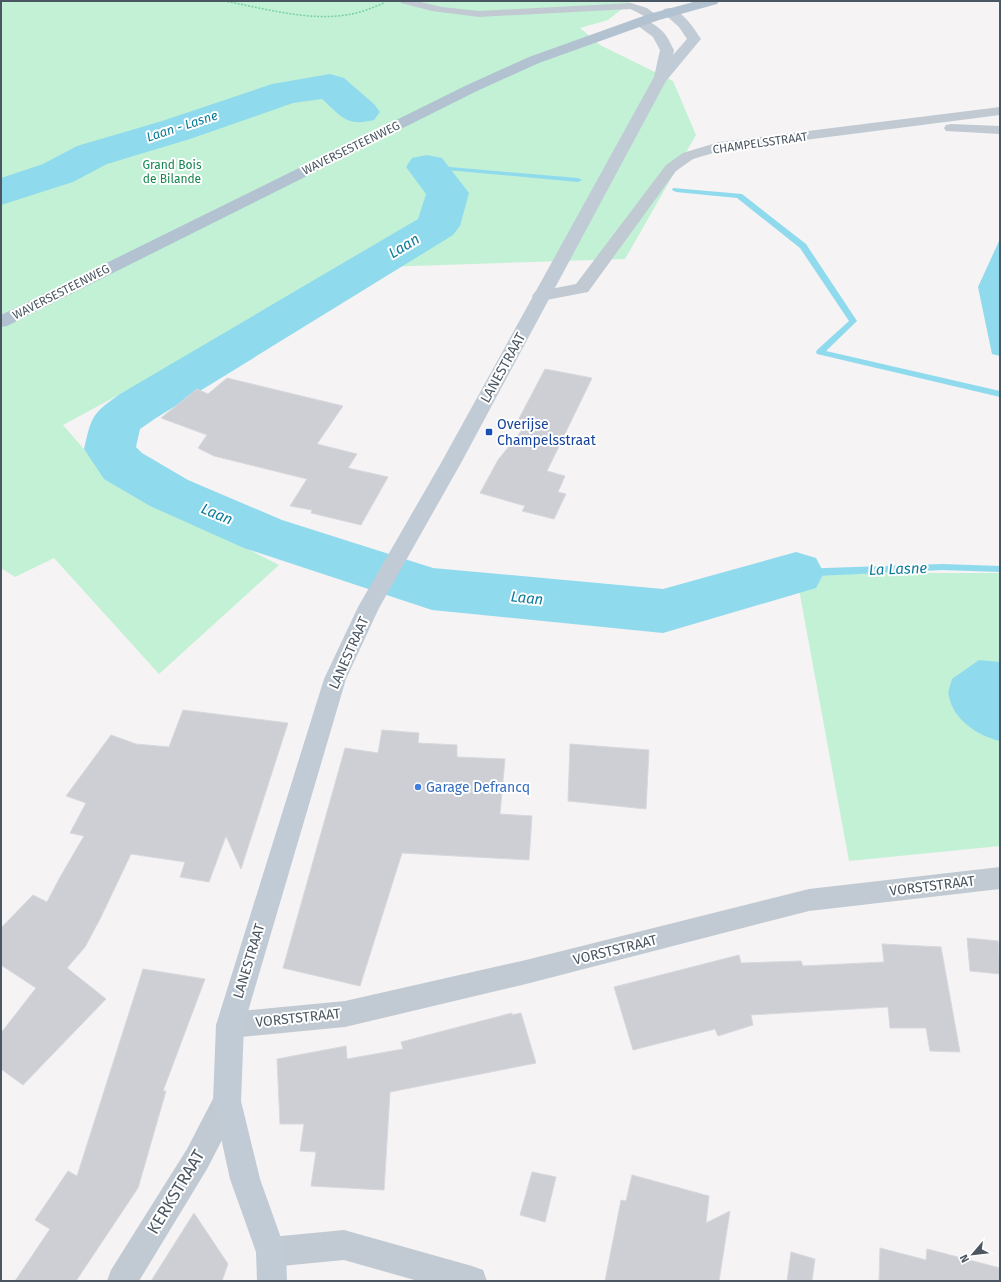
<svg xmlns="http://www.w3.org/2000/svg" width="1001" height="1282" viewBox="0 0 1001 1282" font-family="'Fira Sans',sans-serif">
	<rect width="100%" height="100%" fill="#f5f3f3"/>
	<g fill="#c3f1d5">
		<path d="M1,1h631l-24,19 -28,8 20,17 73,36 23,54 -71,124 -272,9 -290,157 45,52 171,88 -120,109 -105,-116 -39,19 -14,-9z"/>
		<path d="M796,573h204v273l-151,15z"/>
	</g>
	<g fill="#90daee">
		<path d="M1000,239v117l-8,-2 -14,-67z"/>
		<path d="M979,660l21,2v79c-22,-5 -46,-21 -51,-44 -2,-5 2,-13 3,-18z"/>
	</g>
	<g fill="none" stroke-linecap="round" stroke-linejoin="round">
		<g fill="#90daee" fill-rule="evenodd">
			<path d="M427,165l151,13 4,2 -4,2 -153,-14 -2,-1z"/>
			<path d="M673,188l69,6 64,50 51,77 -31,30 174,40v6l-183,-43 -1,-2 1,-2 32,-29 -49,-73 -63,-50 -61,-6 -4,-2z"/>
			<path d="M942,564l58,2v6l-58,-2 -146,7 -5,-4 5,-4z"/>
		</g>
		<g fill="#90daee" fill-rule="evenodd">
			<path d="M330,74l14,4 30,26 6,8 -6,8c-28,7 -33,-4 -52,-21l-29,4 -103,36 -83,25 -34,18 -72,23v-27l42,-14 34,-18 85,-25 110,-37z"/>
			<path d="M427,155l15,3 27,35 -9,33 -7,9 -297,183 -16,11 -4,18 6,6 46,27 94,40 151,48 230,21 133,-37 20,6 8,15 -8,15 -153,45 -231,-23 -188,-62 -94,-42 -46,-27 -20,-30c8,-34 8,-35 36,-55l298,-175 8,-25 -20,-27 6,-9z"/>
		</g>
	</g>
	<g fill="#cdcfd5" stroke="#d7d9de">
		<path d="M545,369l47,9 -45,93 18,5 -7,16 8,2 -12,25 -32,-8 3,-5 -45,-13 18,-33 24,-30 -8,-2z"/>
		<path d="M227,378l116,28 -26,38 40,10 -9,14 40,9 -27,48 -50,-12 1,-3 -22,-4 17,-27 -93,-23 -16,-8 9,-13 -46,-17 36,-29 11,5z"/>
		<path d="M183,710l105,13 -47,146 -15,-33 -17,46 -29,-5 5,-15 -54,-8 -31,65 -15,28 -18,21 39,31 -83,86 -22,-16v-36l35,-45 -35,-23v-37l32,-33 14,7 12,-23 25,-43 -14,-3 16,-30 -20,-7 45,-61 25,9 33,3z"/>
		<path d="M382,730l37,3 -1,10 39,2v12l48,2 -5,55 32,2 -3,44 -127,-7 -42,133 -77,-18 62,-220 33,5z"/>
		<path d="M570,744l79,6 -3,59 -78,-8z"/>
		<path d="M967,938l31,3 2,33 -30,-3z"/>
		<path d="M882,944l59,3 19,105 -30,-1 -4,-23h-36l-2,-21 -137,8 2,10 -35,11 -3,-7 -82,21 -19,-63 125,-32 2,8 60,-2 2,5 81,-4z"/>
		<path d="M143,969l62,10 -42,112h3l-28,97 -62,93h-61l35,-52 -15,-9 33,-49 9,5z"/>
		<path d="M512,1013v2l9,-2 15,50 -146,29 -6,98 -73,-4 5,-34 -16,-1 4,-27h-24l-3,-65 69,-13 1,13 56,-10 -2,-7z"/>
		<path d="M532,1172l24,5 -11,45 -25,-7z"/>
		<path d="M632,1175l77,21 -3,27 24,-12 -11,70h-114l16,-81 5,1z"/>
		<path d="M194,1213l34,51 -6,17h-71z"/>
		<path d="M880,1248l46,12 1,-11 73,19v13h-121z"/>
		<path d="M791,1252l24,7 -3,22h-25z"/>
	</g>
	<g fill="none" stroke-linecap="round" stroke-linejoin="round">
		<path stroke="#7ad0a6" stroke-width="1.5" stroke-dasharray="2 1.5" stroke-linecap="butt" d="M224,1c39,7 82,20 122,14 14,-2 26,-7 38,-12"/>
		<path fill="#c1cad2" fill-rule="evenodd" d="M400,1h16l26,6 37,4 152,-8 16,5 12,9 -1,2c-9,2 -19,-7 -28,-10l-151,8 -47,-6 -31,-8z"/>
		<g fill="#c1cad2" fill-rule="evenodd">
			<path d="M1000,107v8l-280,36 -27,8 -17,12 -88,121 -47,9 -6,-1 -3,-4 3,-4 41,-8 90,-119 17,-12 36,-11z"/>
			<path d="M951,124l49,2v8l-54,-3 -2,-3 2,-3z"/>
			<path d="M1000,867v22l-191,22 -283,73 -181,43 -115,11 -10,-4 -4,-9 4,-9 10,-4 115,-11 181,-41 283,-71z"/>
			<path d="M227,1087l10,4 4,10 -4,10 -30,58 -68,112h-32l4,-11 76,-121 30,-58z"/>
			<path d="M344,1230l128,36 11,4 4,11h-69l-74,-21 -73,7 -11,-4 -4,-11 4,-11 11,-4z"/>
		</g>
		<path fill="#c1cbd6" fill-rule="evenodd" d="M669,8c15,4 24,19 32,31l-35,42 -205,382 -82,145 -33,71 -102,346 -3,76 19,78 26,73 1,29h-30l-1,-29 -26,-73 -17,-78 3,-76 108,-346 34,-72 83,-144 213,-386 6,-27 -7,-13 -20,-15 2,-3c10,-2 23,7 29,14 4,4 7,12 10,17l-1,5 14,-16 -8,-12 -17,-15 2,-3z"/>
		<path fill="#b3c2d1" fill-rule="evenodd" d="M697,1h22l-2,3 -58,16 -120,43 -62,28 -470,235 -6,1v-12l466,-230 62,-28 120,-43z"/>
	</g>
	<rect fill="#1a4fb4" stroke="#fff" stroke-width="1.5" x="485" y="428" width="8" height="8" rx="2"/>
	<circle fill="#3f7fe0" stroke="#fff" stroke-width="1.5" cx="418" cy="787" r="4"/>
	<g text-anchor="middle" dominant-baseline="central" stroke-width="4" stroke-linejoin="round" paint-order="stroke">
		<g font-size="12" fill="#4a5661" stroke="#fff">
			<text transform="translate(760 143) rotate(-8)">CHAMPELSSTRAAT</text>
			<text transform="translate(351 148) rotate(-26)">WAVERSESTEENWEG</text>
			<text transform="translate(61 292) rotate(-27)">WAVERSESTEENWEG</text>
		</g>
		<g font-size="12" fill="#17864f" stroke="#fff">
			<text x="172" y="165">Grand Bois<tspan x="172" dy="14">de Bilande</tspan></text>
		</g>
		<g font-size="13" font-style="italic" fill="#0c7c9b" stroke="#fff">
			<text transform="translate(182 126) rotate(-18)">Laan - Lasne</text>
		</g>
		<g font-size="14" fill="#4a5661" stroke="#fff">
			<text transform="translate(503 368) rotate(-61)">LANESTRAAT</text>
			<text transform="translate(349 653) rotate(-66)">LANESTRAAT</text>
			<text transform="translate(932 886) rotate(-7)">VORSTSTRAAT</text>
			<text transform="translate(615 950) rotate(-14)">VORSTSTRAAT</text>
			<text transform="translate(249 961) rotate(-73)">LANESTRAAT</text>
			<text transform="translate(298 1018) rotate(-6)">VORSTSTRAAT</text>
		</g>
		<g font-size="14" fill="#164399" stroke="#fff" text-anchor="start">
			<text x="497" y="424">Overijse<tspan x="497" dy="16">Champelsstraat</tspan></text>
		</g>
		<g font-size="14" fill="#366cbe" stroke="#fff" text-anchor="start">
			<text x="426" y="787">Garage Defrancq</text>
		</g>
		<g font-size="15" font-style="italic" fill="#0c7c9b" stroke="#fff">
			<text transform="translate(404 246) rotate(-31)">Laan</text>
			<text transform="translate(217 514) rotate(23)">Laan</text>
			<text transform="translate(898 569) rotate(-2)">La Lasne</text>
			<text transform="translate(527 598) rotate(6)">Laan</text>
		</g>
		<g font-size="17" fill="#4a5661" stroke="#fff">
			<text transform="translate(176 1192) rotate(-59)">KERKSTRAAT</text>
		</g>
	</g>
	<rect width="1001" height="1282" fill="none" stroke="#4a5661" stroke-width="4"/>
	<g transform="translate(973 1254) rotate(242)" stroke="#ffffff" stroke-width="3" paint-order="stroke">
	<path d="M0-3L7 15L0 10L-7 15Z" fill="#4a5661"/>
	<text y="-6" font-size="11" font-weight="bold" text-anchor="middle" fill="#4a5661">N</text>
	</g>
</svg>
